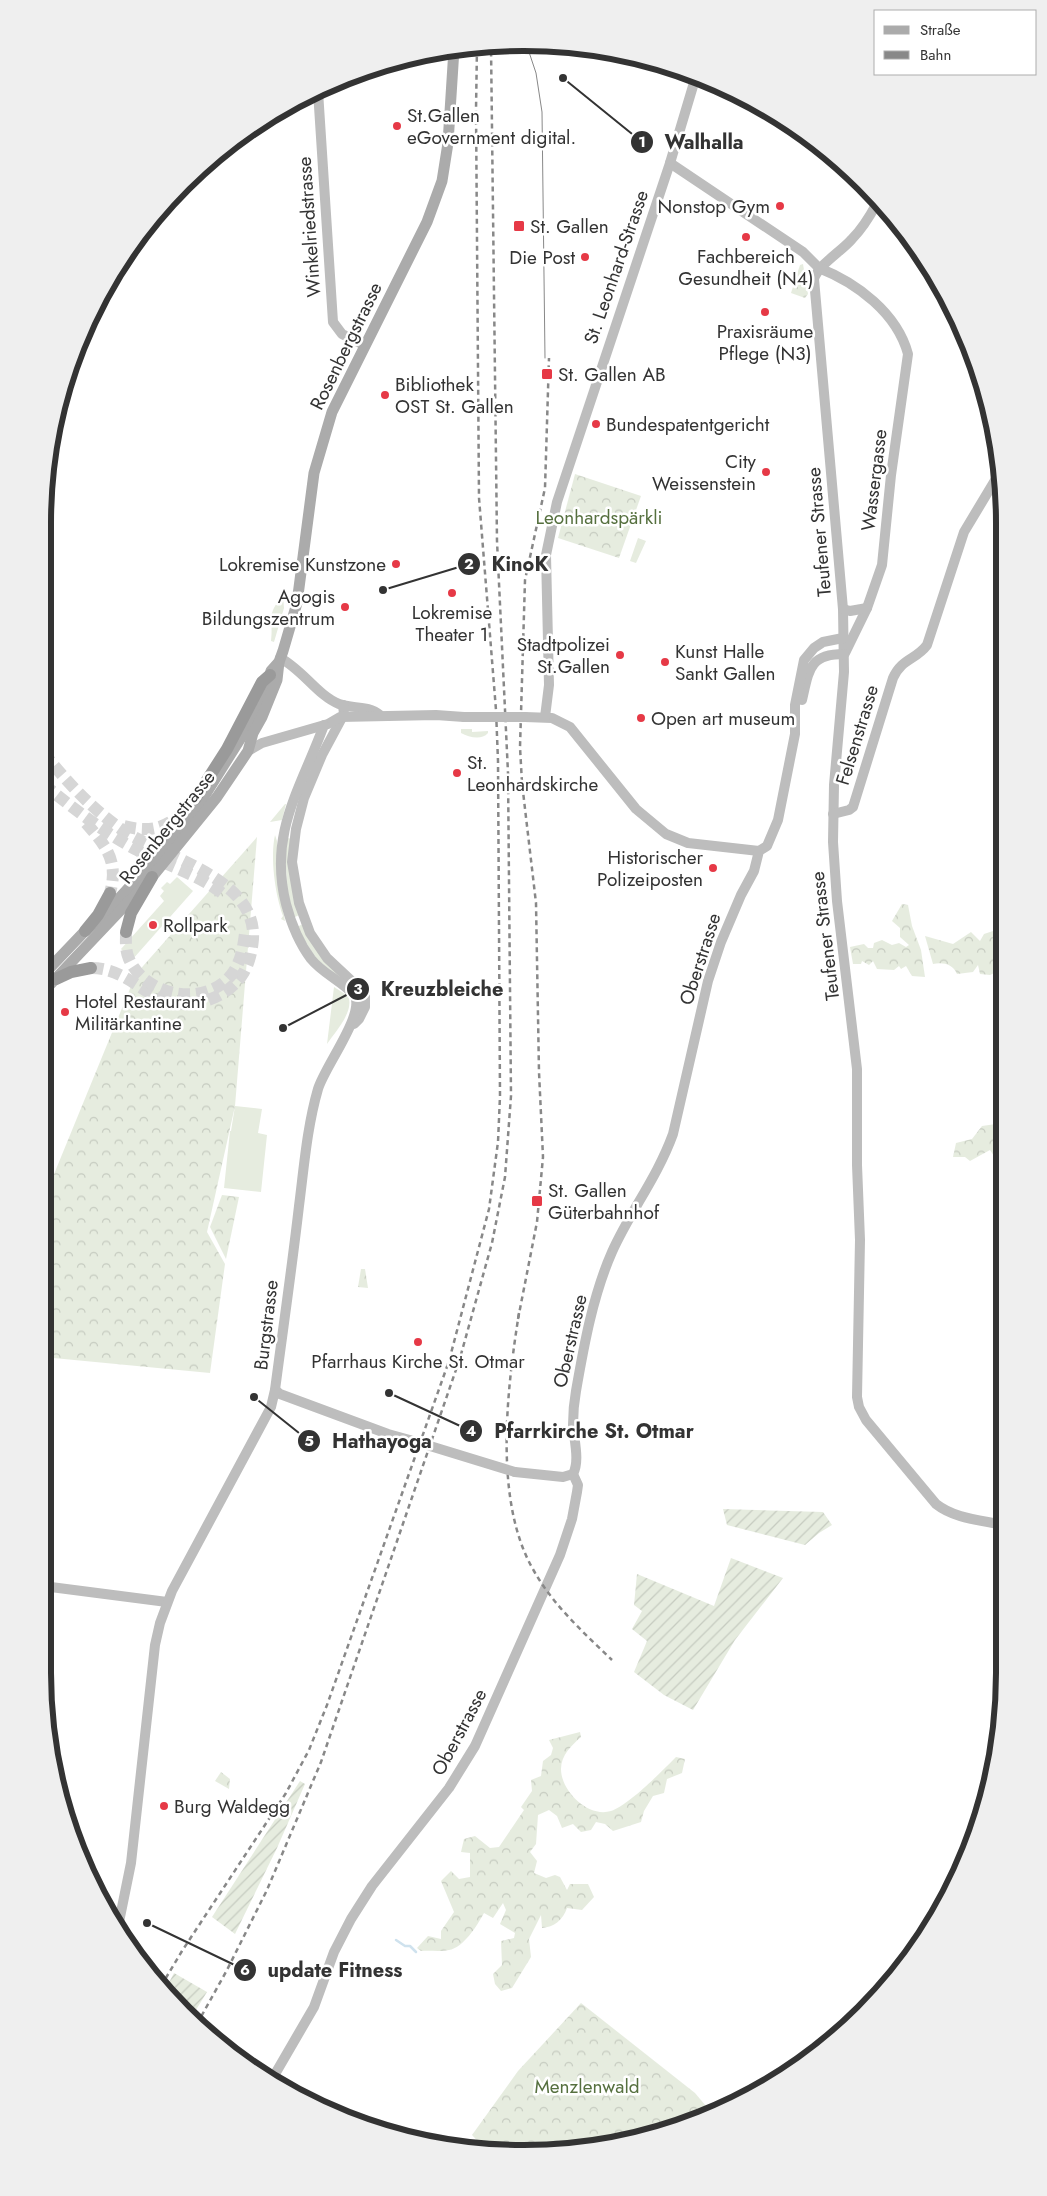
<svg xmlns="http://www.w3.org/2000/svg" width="1047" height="2196" viewBox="0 0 1047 2196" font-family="Jost,sans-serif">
	<defs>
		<pattern id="forest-crowns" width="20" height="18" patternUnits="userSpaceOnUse" patternTransform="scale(1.25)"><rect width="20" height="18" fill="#e6ecdf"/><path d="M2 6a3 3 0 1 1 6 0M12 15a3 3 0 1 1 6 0" fill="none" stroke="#c6cbc0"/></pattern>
		<pattern id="garden-furrows" width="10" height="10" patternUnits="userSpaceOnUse" patternTransform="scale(1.25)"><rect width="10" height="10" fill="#e6ecdf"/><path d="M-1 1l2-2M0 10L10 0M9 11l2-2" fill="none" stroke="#c6cbc0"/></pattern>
	</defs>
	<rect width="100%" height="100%" fill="#fff"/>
	<g fill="#e6ecdf">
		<path d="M638,538l8,3 -10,22 -6,-2z"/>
		<path d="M283,596l1,12 -10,34 -3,-1c3,-22 -6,-26 12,-45z"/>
		<path d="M461,729h11v3l16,-1v2c-7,8 -19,4 -27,0z"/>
		<path d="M286,804l-4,16 -12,2 15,-18z"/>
		<path d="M275,835l2,6v39l8,41 -4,-2 2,-3c-8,-22 -13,-59 -8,-81z"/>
		<path d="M285,837l6,2 8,76 -6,3 -6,-23z"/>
		<path d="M177,877l16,14 -61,69 -11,-11 43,-48 -4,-5 4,-5 -3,-3 6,-6 3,2z"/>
		<path d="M303,924l55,67 -42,-32 -19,-32z"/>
		<path d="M334,987l14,9c7,15 -13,36 -21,48z"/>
		<path d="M235,1106l27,3 -4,24 9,2 -6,57 -37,-4 6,-57h1z"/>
	</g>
	<g fill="url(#forest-crowns)">
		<path d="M803,264l5,30 -3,4 -14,-5 9,-28z"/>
		<path d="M575,474l66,22 -22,62 -61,-20z"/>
		<path d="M257,837l-22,269 -28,126 18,32 -15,109 -167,-16v-156l93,-227z"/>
		<path d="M902,904l6,1 4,21 9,24 4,27 -13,-1 -6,-10 -5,3 -2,-3 -5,4 -17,-1 -4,-8 -4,4 -7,-4 -1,3h-8l-3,-17 14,-3 4,4h5l1,-5 8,-3 10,5 7,-2 7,4 3,-2 -9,-8v-9l-8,-7z"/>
		<path d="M996,930l3,6h3l-1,34 -11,5 -10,-1 -2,-9 -5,7 -16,2c-4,-10 -14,-12 -24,-10l-8,-28 28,8 18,-12 9,9 4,-7z"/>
		<path d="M996,1124l7,8v20l-9,4 -4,-6 -20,11 -5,-4h-12l3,-14 16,-4 10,-13z"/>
		<path d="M222,1195l17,2 -13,62 -16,-32z"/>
		<path d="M361,1269h4l3,19 -10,-1z"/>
		<path d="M580,1732l1,5c-9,8 -20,18 -20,32 0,22 27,49 50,42 18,-6 51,-40 65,-54l9,2 -3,14 -15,6 -3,14 -11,3 -9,15 -3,11 -28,9 -8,-7 -9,-2 -5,8 -10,2 -8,-8 -11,4 -5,-12 -8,-6 -11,5 -2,29 -6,8 7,9 -3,12 12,5 9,-3 5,2 7,13 3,-6h18l6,13 -12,13 -15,-2c-4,12 -13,19 -25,20l-1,-13 -12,24 2,18 -19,31 -11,3 -6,-7 -2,-10 9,-9 -1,-24 13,-3 1,-5 -15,-9 6,-14 -3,-7 -10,15 -9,-5c-7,13 -21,35 -35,37 -10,2 -19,0 -28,1l-4,-3 11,-12 13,3v-8l13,-19 -13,-31 10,-10 8,8 11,-2v-24l-9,-1 3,-13 11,-3 15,12 9,-1 25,-37 -3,-3 11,-16 -1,-11 10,-4 2,-15 8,-6 2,-7 -4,-8z"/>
		<path d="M221,1772l9,7 -1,10 -14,-8z"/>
		<path d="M581,2003l114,90 16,19 -125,37 -104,-3 -10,-11 46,-64z"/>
	</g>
	<g fill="url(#garden-furrows)">
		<path d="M723,1509l100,3 9,13 -13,8 -14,12 -78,-20z"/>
		<path d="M731,1558l52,20 -48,62 -42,70 -29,-15 -30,-23 13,-31 -15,-12 10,-18 -8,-6 3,-31 77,32z"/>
		<path d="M300,1781l5,3 -28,64 -42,86 -23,-17z"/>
		<path d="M174,1973l33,19 -16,26 -26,-28z"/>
	</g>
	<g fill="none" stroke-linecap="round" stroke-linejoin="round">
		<path stroke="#cfe2ee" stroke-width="2.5" d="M396,1940l9,6h5l6,6"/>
		<g stroke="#d6d6d6" stroke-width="12" stroke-dasharray="12 6" stroke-linecap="butt">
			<path d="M43,752c22,28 48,56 78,77 41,28 136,48 132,110 -1,11 -3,22 -9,33 -11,19 -34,31 -56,32 -40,2 -56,-36 -97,-36"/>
			<path d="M43,784c30,24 60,48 94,66 28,15 61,24 86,44"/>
			<path d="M86,823c20,23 33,38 24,70"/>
			<path d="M124,826c33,9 50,-2 71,-27"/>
			<path d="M126,932c0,9 -1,18 3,27 17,38 77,49 103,15 9,-12 11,-26 13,-40"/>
		</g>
		<g stroke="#bdbdbd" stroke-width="10">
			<path d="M318,91l15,231 9,12 22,11"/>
			<path d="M670,163l133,89 16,16"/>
			<path d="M877,203c-7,13 -14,25 -25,36 -10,12 -34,26 -38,40l29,330 1,63 -10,113 -1,57 4,59 20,168v96l3,75 -3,157 2,10 7,13 70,84c19,15 45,16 68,21"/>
			<path d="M819,268c38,15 78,45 89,86l-17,121 -9,90 -15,43 -22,45"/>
			<path d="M843,609l7,2 17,-3"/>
			<path d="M280,658c22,11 38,38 59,46 14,5 29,1 41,11"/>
			<path d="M802,700c7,-30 7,-46 42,-46"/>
			<path d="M343,705l1,9 -22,41 -18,43 -8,31 -4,33 7,41 11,30 17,25 31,29 7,9v11l-6,12 -5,5"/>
			<path d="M525,717l27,1 18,9 66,82 30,25 22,9 71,8"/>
			<path d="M545,717l4,-32 -3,-130 11,-53 113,-339 26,-87"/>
			<path d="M248,751l14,-8 66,-19 12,-7 96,-2 28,2"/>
			<path d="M833,814l16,-4 4,-3 40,-129c9,-20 23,-18 34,-33l37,-113 36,-60"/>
			<path d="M275,1390l5,4 108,40 29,8"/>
			<path d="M515,1472l48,5 10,-3"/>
			<path d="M573,1474c7,-13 1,-34 0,-49 0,-11 1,-23 3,-34 8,-46 17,-96 36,-139 19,-42 45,-74 61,-118l35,-153 13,-39 20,-47 13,-24 5,-20 8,-5 11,-26 17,-86v-29l9,-45 10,-12 9,-6 20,-4"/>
			<path d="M43,1586l124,16"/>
			<path d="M119,1922l12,-59 24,-218 5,-22 12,-32 99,-184 4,-17c8,-61 17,-123 24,-184 5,-39 8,-79 19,-117 7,-23 46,-73 37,-93 -13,-15 -32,-22 -44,-37 -12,-16 -20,-36 -25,-55 -18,-71 15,-116 38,-179"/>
			<path d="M271,2081l43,-74 20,-55 17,-33 21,-33 77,-98 26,-42 85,-191 12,-36 5,-27 1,-7 -5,-11"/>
		</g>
		<g stroke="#ababab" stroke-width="11">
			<path d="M43,975l42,-44 16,-13 69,-75 30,-40 42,-67 25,-51 4,-14 8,-9 4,-11 14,-48 17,-130 18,-61 95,-190 15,-41 6,-38 6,-94"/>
			<path d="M43,992l109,-115 65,-80 31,-46 5,-18 9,-16 15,-37 2,-18"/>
		</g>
		<g stroke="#9a9a9a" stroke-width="12">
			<path d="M195,799l32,-50 35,-67 8,-7"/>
			<path d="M85,931l13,-16 12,-22"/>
			<path d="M126,932l5,-19 21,-36"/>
			<path d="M56,979l15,-7 20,-4"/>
		</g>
		<path stroke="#888" stroke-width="1" d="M526,43l10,30 6,39 3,246"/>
		<g stroke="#888" stroke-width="2.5" stroke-dasharray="5 4" stroke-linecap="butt">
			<path d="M519,1313c-12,76 -26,189 15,258 19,34 50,62 78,89"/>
			<path d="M518,1319l19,-97 6,-65 -4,-85 -3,-169 -14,-120 -2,-36 5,-167 20,-92 4,-130"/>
			<path d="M161,1986l21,-35 104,-158 23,-43 18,-45 122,-344 40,-152 9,-67 2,-46 -2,-335 -2,-51 -17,-212 -3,-388 1,-63"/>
			<path d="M197,2024l30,-54 40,-80 54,-128 139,-404 32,-115 13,-66 6,-81 -3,-323 -11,-232 -6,-495"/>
		</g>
		<g stroke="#bdbdbd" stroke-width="10">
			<path d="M464,717h61"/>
			<path d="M417,1442l98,30"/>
		</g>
	</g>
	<g fill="#e63946" stroke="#fff" stroke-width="2">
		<circle cx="397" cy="126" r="5"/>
		<circle cx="780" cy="206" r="5"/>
		<rect x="513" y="220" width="12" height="12" rx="2.5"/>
		<circle cx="746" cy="237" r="5"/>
		<circle cx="585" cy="257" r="5"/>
		<circle cx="765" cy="312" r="5"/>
		<rect x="541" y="368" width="12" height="12" rx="2.5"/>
		<circle cx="385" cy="395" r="5"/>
		<circle cx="596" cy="424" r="5"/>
		<circle cx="766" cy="472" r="5"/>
		<circle cx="396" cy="564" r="5"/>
		<circle cx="452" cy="593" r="5"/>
		<circle cx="345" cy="607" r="5"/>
		<circle cx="620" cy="655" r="5"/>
		<circle cx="665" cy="662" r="5"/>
		<circle cx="641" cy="718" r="5"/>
		<circle cx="457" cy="773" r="5"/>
		<circle cx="713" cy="868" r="5"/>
		<circle cx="153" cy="925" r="5"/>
		<circle cx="65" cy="1012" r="5"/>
		<rect x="531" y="1195" width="12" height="12" rx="2.5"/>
		<circle cx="418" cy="1342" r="5"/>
		<circle cx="164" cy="1806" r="5"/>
	</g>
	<g text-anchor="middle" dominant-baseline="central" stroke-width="5" stroke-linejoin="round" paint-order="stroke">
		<g font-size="19" fill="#333" stroke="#fff" text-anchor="start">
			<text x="407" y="115">St.Gallen<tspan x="407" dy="22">eGovernment digital.</tspan></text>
			<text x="770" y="206" text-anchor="end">Nonstop Gym</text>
			<text x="530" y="226">St. Gallen</text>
			<text x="746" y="256" text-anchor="middle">Fachbereich<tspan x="746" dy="22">Gesundheit (N4)</tspan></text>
			<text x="575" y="257" text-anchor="end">Die Post</text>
			<text x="765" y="331" text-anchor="middle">Praxisräume<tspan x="765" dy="22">Pflege (N3)</tspan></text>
			<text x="558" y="374">St. Gallen AB</text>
			<text x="395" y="384">Bibliothek<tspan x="395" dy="22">OST St. Gallen</tspan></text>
			<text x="606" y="424">Bundespatentgericht</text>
			<text x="756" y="461" text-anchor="end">City<tspan x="756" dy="22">Weissenstein</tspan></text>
			<text x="386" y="564" text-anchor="end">Lokremise Kunstzone</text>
			<text x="335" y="596" text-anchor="end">Agogis<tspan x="335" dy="22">Bildungszentrum</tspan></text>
			<text x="452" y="612" text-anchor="middle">Lokremise<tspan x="452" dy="22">Theater 1</tspan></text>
			<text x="610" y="644" text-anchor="end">Stadtpolizei<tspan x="610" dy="22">St.Gallen</tspan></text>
			<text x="675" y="651">Kunst Halle<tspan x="675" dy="22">Sankt Gallen</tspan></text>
			<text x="651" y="718">Open art museum</text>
			<text x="467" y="762">St.<tspan x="467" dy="22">Leonhardskirche</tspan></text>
			<text x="703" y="857" text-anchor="end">Historischer<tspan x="703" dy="22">Polizeiposten</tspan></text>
			<text x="163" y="925">Rollpark</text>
			<text x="75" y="1001">Hotel Restaurant<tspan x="75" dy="22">Militärkantine</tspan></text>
			<text x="548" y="1190">St. Gallen<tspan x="548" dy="22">Güterbahnhof</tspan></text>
			<text x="418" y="1361" text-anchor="middle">Pfarrhaus Kirche St. Otmar</text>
			<text x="174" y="1806">Burg Waldegg</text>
		</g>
		<g font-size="19" fill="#333" stroke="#fff">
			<text transform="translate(309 227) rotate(-94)">Winkelriedstrasse</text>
			<text transform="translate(616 267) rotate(-71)">St. Leonhard-Strasse</text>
			<text transform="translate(346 346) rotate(-64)">Rosenbergstrasse</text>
			<text transform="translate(874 480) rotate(-83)">Wassergasse</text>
			<text transform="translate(819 532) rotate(-95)">Teufener Strasse</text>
			<text transform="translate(857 735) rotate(-73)">Felsenstrasse</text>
			<text transform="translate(167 827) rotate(-51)">Rosenbergstrasse</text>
			<text transform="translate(825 936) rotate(-97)">Teufener Strasse</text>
			<text transform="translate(700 959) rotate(-72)">Oberstrasse</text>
			<text transform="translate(266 1325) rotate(-83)">Burgstrasse</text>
			<text transform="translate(570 1341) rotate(-77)">Oberstrasse</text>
			<text transform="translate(459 1732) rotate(-62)">Oberstrasse</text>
		</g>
		<g font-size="19" fill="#56703f" stroke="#fff">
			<text x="599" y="517">Leonhardspärkli</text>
			<text x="587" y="2086">Menzlenwald</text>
		</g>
	</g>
	<path d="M0 0H1047V2196H0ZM523 51H524A472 472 0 0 1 996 523V1673A472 472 0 0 1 524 2145H523A472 472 0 0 1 51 1673V523A472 472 0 0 1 523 51Z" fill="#efefef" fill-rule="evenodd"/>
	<path fill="none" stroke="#333" stroke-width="6" d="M523 51H524A472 472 0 0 1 996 523V1673A472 472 0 0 1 524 2145H523A472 472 0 0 1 51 1673V523A472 472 0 0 1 523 51Z"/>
	<path fill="none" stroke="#333" stroke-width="2" d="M563 78L642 142M383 590L469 564M283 1028L358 989M389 1393L471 1431M254 1397L309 1441M147 1923L245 1970"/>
	<g fill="#333" stroke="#fff" stroke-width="2">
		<circle cx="563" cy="78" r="5"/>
		<circle cx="383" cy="590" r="5"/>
		<circle cx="283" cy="1028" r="5"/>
		<circle cx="389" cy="1393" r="5"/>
		<circle cx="254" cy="1397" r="5"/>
		<circle cx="147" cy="1923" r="5"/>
		<circle cx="642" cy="142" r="12"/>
		<circle cx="469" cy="564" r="12"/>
		<circle cx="358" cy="989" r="12"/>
		<circle cx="471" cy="1431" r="12"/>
		<circle cx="309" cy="1441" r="12"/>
		<circle cx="245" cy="1970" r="12"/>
	</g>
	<g font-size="15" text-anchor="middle" font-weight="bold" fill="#fff">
		<text x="642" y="147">1</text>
		<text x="469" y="569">2</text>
		<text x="358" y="994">3</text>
		<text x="471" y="1436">4</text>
		<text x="309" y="1446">5</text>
		<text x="245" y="1975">6</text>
	</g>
	<g font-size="20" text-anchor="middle" font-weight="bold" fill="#333" stroke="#fff" stroke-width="5" stroke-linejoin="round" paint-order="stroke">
		<text x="704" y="149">Walhalla</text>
		<text x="520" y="571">KinoK</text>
		<text x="442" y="996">Kreuzbleiche</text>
		<text x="594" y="1438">Pfarrkirche St. Otmar</text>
		<text x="382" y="1448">Hathayoga</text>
		<text x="335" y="1977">update Fitness</text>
	</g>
	<rect x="874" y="10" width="162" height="65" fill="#ffffff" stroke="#adadad"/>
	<rect x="884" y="26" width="25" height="8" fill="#ababab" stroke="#adadad"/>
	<text x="920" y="35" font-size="15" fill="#333333">Straße</text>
	<rect x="884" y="51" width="25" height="8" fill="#888888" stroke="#adadad"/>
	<text x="920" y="60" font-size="15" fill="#333333">Bahn</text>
</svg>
